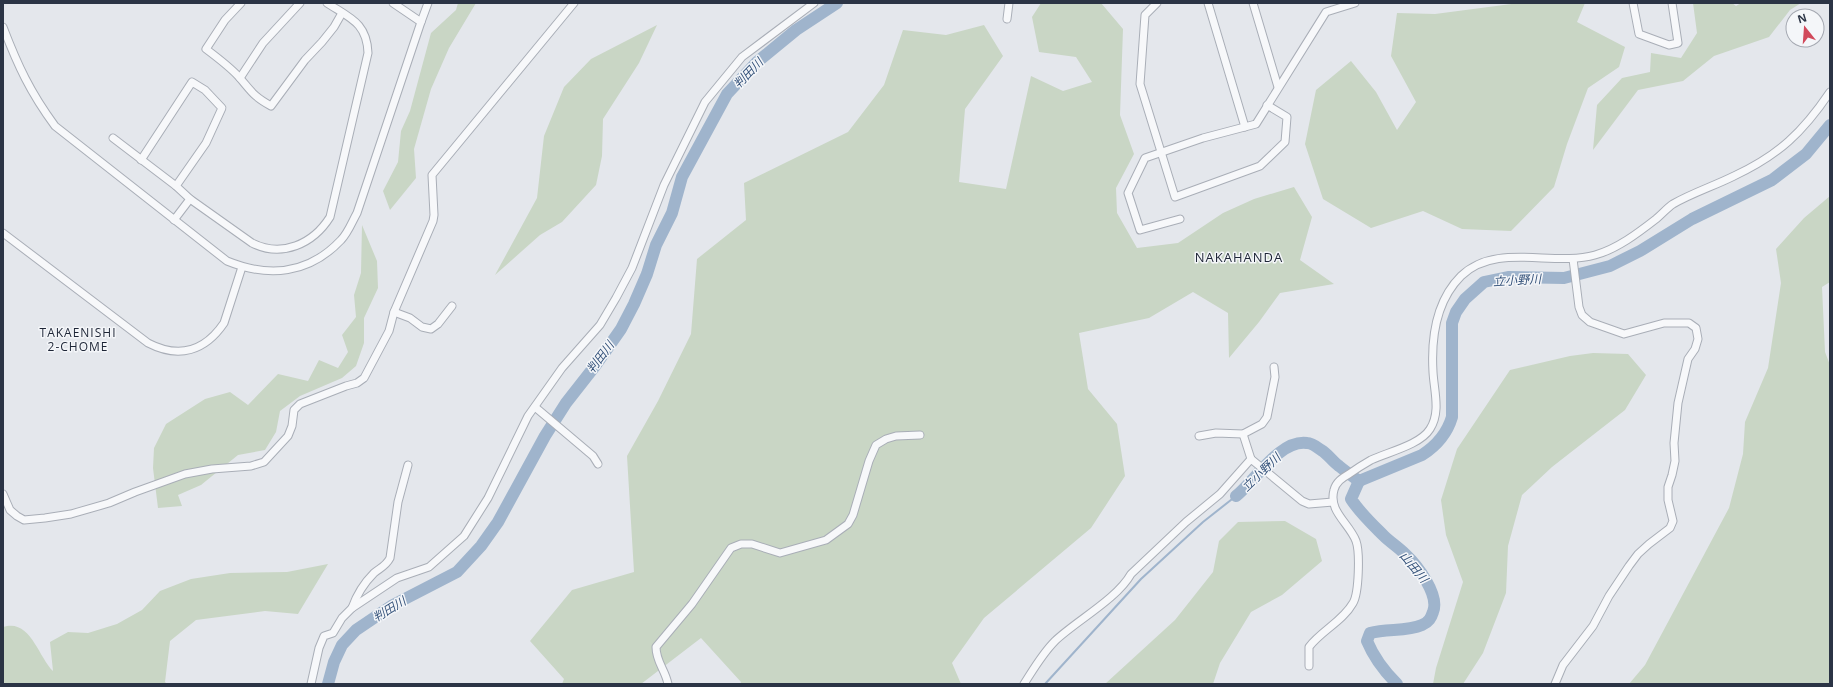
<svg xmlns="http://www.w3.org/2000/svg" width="1833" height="687" viewBox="0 0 1833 687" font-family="'Open Sans','Noto Sans JP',sans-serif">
	<rect width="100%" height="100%" fill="#e4e7ec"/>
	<g fill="#c9d6c5">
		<path d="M458,3h18l-27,45 -18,41 -17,60 2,29 -26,32 -7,-19 15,-29 3,-31 9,-20 21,-78 25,-23z"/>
		<path d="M1041,3h60l22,26 -3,86 14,39 -18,34 1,25 20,35 41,-5 45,-30 31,-14 40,-12 18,30 -12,43 34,24 -54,9 -21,29 -30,36 -1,-45 -35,-21 -44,26 -70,15 9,56 29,35 8,52 -34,52 -107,90 -32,45 9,21h-221l1,-2 -40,-44 -60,46h-79l2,-5 -34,-38 42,-51 62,-18 -7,-116 31,-55 33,-67 6,-75 49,-39 -2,-37 104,-51 36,-47 19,-55 43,5 38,-10 19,31 -38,53 -6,73 47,7 25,-113 32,15 29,-9 -16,-25 -37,-5 -7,-35z"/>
		<path d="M1519,3h66l-8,19 48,25 -6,20 -31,21 -21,56 -13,43 -43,44 -49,-2 -39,-18 -52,17 -48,-29 -18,-55 11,-54 35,-29 25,31 21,38 19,-28 -25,-46 6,-43 38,1z"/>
		<path d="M1693,3h39l4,3 5,-3h60l-11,7 -21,27 -55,19 -31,25 -45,9 -45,60 4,-45 25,-27 28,-6 1,-19 30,5 16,-25z"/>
		<path d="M657,25l-18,38 -36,56 -1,37 -6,29 -34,37 -22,13 -45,40 42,-77 7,-62 20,-49 27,-28z"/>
		<path d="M1830,196v86l-8,5 3,65 5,13v319h-201l16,-19 84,-157 14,-54 2,-32 23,-54 13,-85 -5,-34 28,-31z"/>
		<path d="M362,225l15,36 1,27 -14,30v25l-8,23 -14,12 -42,18 -20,15 -4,21 -11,18 -27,5 -37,30 -23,10 4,11 -24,2 -5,-40 1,-20 12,-24 39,-25 25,-7 18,13 30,-31 30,7 11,-21 19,8 10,-16 -6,-17 14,-18 -2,-22 7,-22z"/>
		<path d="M1593,353l35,1 18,21 -21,35 -73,57 -30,28 -14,51 -2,47 -23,60 -20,31h-30l3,-16 27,-86 -17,-47 -5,-35 16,-51 53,-79 60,-14z"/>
		<path d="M1285,521l31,18 6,22 -40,34 -31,17 -31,51 -7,21h-108l70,-64 38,-48 6,-31 19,-19z"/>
		<path d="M328,564l-30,50 -33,-3 -69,9 -26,21 -5,41 2,2h-164v-57c27,-9 35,29 50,44l-3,-29 18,-10 20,1 29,-9 25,-14 18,-19 31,-12 39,-6 57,-1z"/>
	</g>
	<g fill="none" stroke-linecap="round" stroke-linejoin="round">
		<path stroke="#9fb4cc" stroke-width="2" d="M1045,684l96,-105 62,-57 33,-26"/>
		<g stroke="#9fb4cc" stroke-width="12">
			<path d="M1359,481l63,-26c14,-9 25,-21 30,-38v-94l4,-11 9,-13 19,-17 24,-5 56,1 46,-12 30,-15 52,-32 80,-39 34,-26 24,-29"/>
			<path d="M1359,481l-8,18c9,14 21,25 33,37 6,6 14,11 21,18 12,11 35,41 28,58 -2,6 -4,10 -11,13 -16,7 -35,3 -52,8l-3,8c7,17 17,30 30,43"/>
			<path d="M1236,496c19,-15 44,-57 71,-53 5,0 10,4 14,7 7,4 11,11 18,16 6,5 13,10 20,15"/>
			<path d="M328,684l6,-22 8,-17 14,-15 37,-25 64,-33 24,-26 17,-24 47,-86 21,-33 29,-37 26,-37 13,-25 13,-30 9,-29 16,-32 10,-36 45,-83 29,-31 40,-33 41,-27"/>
		</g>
		<g stroke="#a9aeb7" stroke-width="9">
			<g id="minor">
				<path d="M241,3l-16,17 -19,29c12,9 24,18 33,28 13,15 14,19 32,29l34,-46 17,-18 12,-15 8,-14"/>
				<path d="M393,3l28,19"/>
				<path d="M1157,3l-12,12 -5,69 35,113 85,-31 25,-24 2,-25 -20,-12"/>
				<path d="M1208,3l37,124"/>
				<path d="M1253,3l25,84"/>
				<path d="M1633,3l6,31 30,11 9,-2 -6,-40"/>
				<path d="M1007,19l2,-16"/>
				<path d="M3,27c15,39 27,65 52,99l172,135c42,17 82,13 114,-21 7,-7 11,-18 16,-27l64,-191 7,-19"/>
				<path d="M240,78l23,-35 37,-40"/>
				<path d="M113,138l63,48 14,13 62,44c30,15 61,1 78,-26l38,-164c-1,-30 -18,-35 -41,-50"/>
				<path d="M141,160l51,-78 13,8 17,18 -16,35 -30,43"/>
				<path d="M1180,219l-40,11 -12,-37 17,-35 58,-20 53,-14 70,-112 29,-9"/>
				<path d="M174,220l16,-21"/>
				<path d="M3,233l145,110c31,16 57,8 76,-20l18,-56"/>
				<path d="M394,312l16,6 12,9 9,2 7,-5 14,-18"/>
				<path d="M535,407l58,49 5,8"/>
				<path d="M1243,434l8,25"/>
				<path d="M1199,436l17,-3 27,1 19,-10 5,-7 8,-40 -1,-10"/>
				<path d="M3,494l7,16 7,6 7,4 21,-2 26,-4 38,-11 26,-11 50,-18 27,-5 39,-3 13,-4 24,-26 4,-10 2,-16 6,-6 46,-18 11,-3 7,-5 25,-47 5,-19 39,-91 1,-6 -2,-40 142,-172"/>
				<path d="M352,608c5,-14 12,-25 22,-35 6,-5 12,-7 16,-15l8,-56 10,-37"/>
				<path d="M1309,666v-19c12,-16 34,-26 44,-44 6,-10 7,-51 3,-62 -7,-18 -28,-30 -22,-51 2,-8 8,-12 15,-16 7,-5 15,-10 22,-14 17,-8 49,-15 59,-31 11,-17 4,-38 3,-57 -2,-34 3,-71 28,-96 35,-34 92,-9 134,-21 22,-6 43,-22 61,-36 6,-5 11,-11 17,-15 19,-11 41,-18 61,-28 45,-21 69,-44 96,-84"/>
				<path d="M311,684l8,-36 5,-12 9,-3 9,-15 10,-10 45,-30 32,-11 35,-31 24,-38 40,-82 34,-48 38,-43 16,-27 16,-30 32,-83 41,-83 37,-45 72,-54"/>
				<path d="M668,684c-3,-15 -12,-22 -12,-37l36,-43 39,-56 10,-4h11l28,9 46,-13 22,-16 5,-9 16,-54 7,-16 10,-6 10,-3 24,-1"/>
				<path d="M1024,684c9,-14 18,-30 31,-43 21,-20 62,-42 76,-67l55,-52 34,-28 31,-35 51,42 7,3 24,-2"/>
				<path d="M1555,684l8,-19 30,-39 16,-30 20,-30 9,-12 11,-10 21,-16 3,-7 -5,-21v-13l4,-12 3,-14 -1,-18 4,-40 10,-44 7,-10 3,-10 -2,-11 -7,-5h-25l-40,11 -34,-12 -8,-7 -3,-8 -6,-48"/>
			</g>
		</g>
		<use href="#minor" stroke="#f7f8fa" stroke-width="7"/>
	</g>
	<g text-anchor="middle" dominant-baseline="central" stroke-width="3" stroke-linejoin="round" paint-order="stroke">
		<g font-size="12" font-style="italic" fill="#34527a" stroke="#f4f6f9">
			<text transform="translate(748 73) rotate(-46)">判田川</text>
			<text transform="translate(1517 280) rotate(-3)">立小野川</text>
			<text transform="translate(600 357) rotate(-53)">判田川</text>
			<text transform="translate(1261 472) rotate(-44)">立小野川</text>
			<text transform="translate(1414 567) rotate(50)">山田川</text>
			<text transform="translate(389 609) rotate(-31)">判田川</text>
		</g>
		<g font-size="12" letter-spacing="1" fill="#1d2536" stroke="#f4f6f9">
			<text x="78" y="332">TAKAENISHI<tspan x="78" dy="14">2-CHOME</tspan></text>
		</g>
		<g font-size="13" letter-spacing="1" fill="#1d2536" stroke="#f4f6f9">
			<text x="1239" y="257">NAKAHANDA</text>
		</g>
	</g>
	<rect width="1833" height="687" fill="none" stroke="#2b3445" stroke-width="8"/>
	<g transform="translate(1805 28) rotate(343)"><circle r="19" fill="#f4f6f9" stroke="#a4a8b1"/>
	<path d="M0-3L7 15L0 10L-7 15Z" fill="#d1495b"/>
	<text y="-6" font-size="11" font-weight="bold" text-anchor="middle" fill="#2b3445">N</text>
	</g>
</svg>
